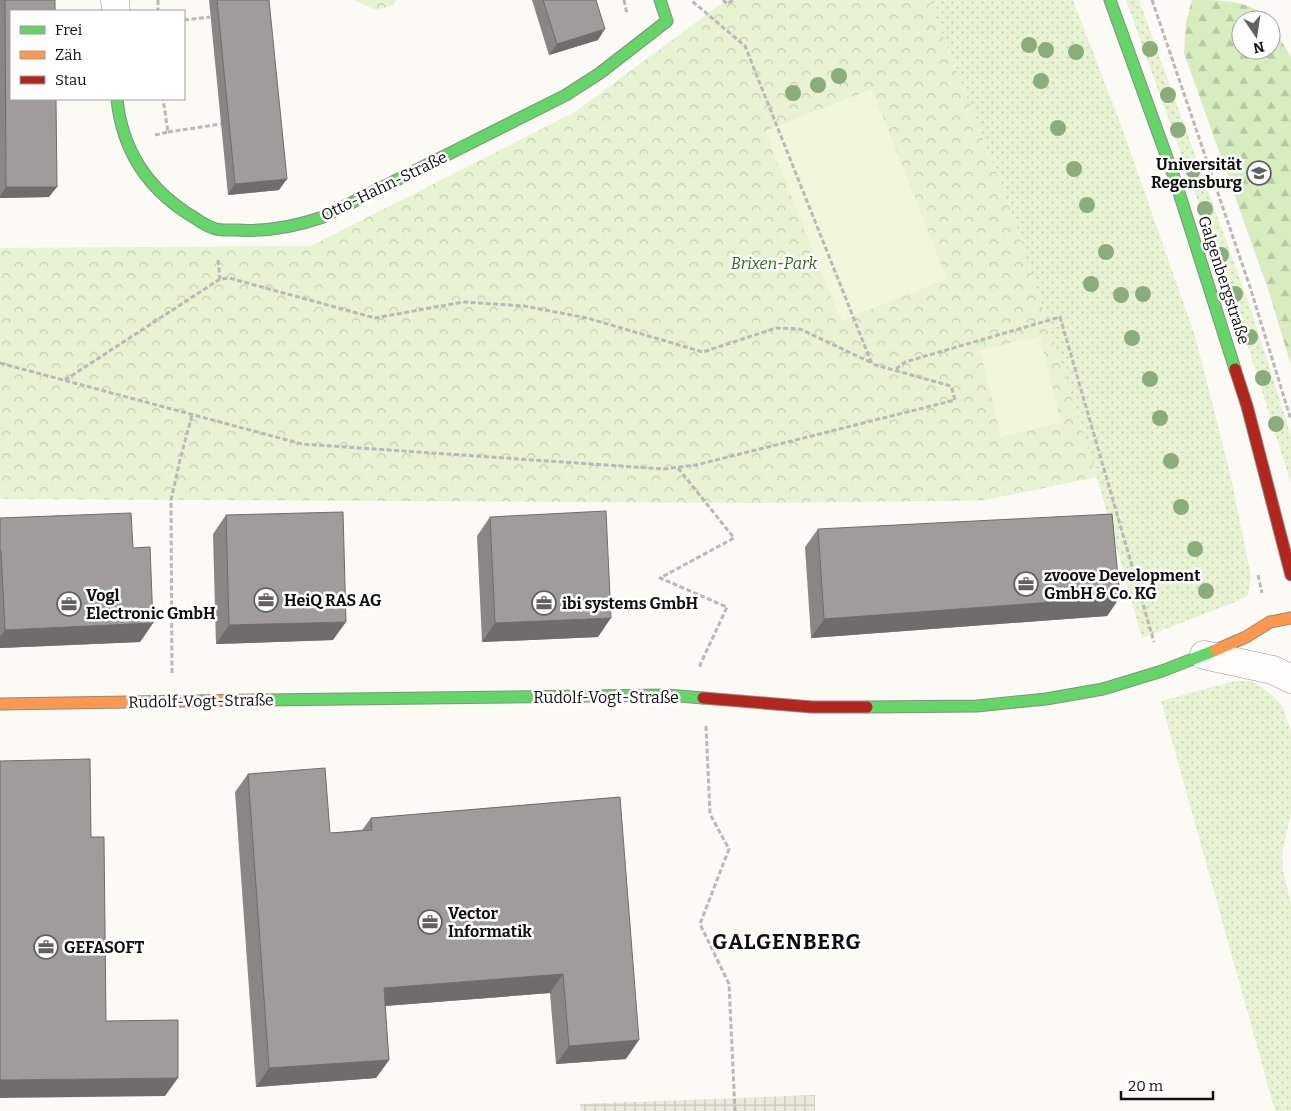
<svg xmlns="http://www.w3.org/2000/svg" width="1291" height="1111" viewBox="0 0 1291 1111" font-family="Bitter,serif">
	<defs>
		<pattern id="grass-dots" width="8" height="8" patternUnits="userSpaceOnUse" patternTransform="scale(1.25)"><rect width="8" height="8" fill="#e7f3d2"/><path d="M2 2h.1M6 6h.1" fill="none" stroke="#c5cfb3" stroke-width="1.8" stroke-linecap="round"/></pattern>
		<pattern id="forest-firs" width="22" height="20" patternUnits="userSpaceOnUse" patternTransform="scale(1.25)"><rect width="22" height="20" fill="#d7ecbf"/><path d="M5 1l3.5 6h-7zM16 11l3.5 6h-7z" fill="#b7c9a3"/></pattern>
		<pattern id="park-crowns" width="20" height="18" patternUnits="userSpaceOnUse" patternTransform="scale(1.25)"><rect width="20" height="18" fill="#e7f3d2"/><path d="M2 6a3 3 0 1 1 6 0M12 15a3 3 0 1 1 6 0" fill="none" stroke="#c5cfb3"/></pattern>
		<pattern id="plaza-grid" width="8" height="8" patternUnits="userSpaceOnUse" patternTransform="scale(1.25)"><rect width="8" height="8" fill="#ede9df"/><path d="M0 4h8M4 0v8" fill="none" stroke="#cac7be"/></pattern>
	</defs>
	<rect width="100%" height="100%" fill="#fcfaf4"/>
	<g fill="url(#grass-dots)">
		<path d="M929,0h144l52,136 70,200 36,141 20,100 -3,18 -13,7 -93,36 -45,-161 -84,-261z"/>
		<path d="M1126,0h13l110,304 34,106 8,26v48l-55,-176z"/>
		<path d="M1235,681h15l11,5 12,10 9,10 9,26v81l-9,40 1,18 8,32v208h-16l-114,-410z"/>
	</g>
	<path fill="url(#forest-firs)" d="M1192,0c27,0 60,0 77,20h-28v30h30v-26l20,33v308l-22,-73 -85,-239 2,-31z"/>
	<g fill="url(#park-crowns)">
		<path d="M354,0h42l-2,5 -18,5z"/>
		<path d="M726,0h203l84,216 84,261 -112,23 -31,1 -197,2 -757,-4v-251l311,-2 264,-134z"/>
	</g>
	<g fill="#f0f7dc">
		<path d="M872,89l75,190 -106,42 -76,-190z"/>
		<path d="M1040,336l21,86 -60,15 -21,-87z"/>
	</g>
	<path fill="url(#plaza-grid)" d="M815,1095v16h-234l-1,-7z"/>
	<g fill="none" stroke-linecap="round" stroke-linejoin="round">
		<g stroke="#969592" stroke-width="29">
			<g id="street">
				<path d="M115,0l1,11"/>
				<path d="M1204,655l69,15 18,9"/>
			</g>
		</g>
		<g stroke="#8c8b89" stroke-width="13">
			<g id="fast">
				<path d="M1110,0l64,177 61,192"/>
				<path d="M117,99c5,50 30,89 73,116 7,4 15,11 23,13 7,3 16,2 23,2 31,2 58,-3 87,-13l243,-122 34,-22 67,-52 -7,-21"/>
				<path d="M264,700l403,-5 36,3"/>
				<path d="M867,707l110,-1 69,-7 57,-10 59,-18 54,-21"/>
			</g>
		</g>
		<g stroke="#8c8b89" stroke-width="13">
			<g id="slow">
				<path d="M1216,650l30,-13 24,-15 21,-4"/>
				<path d="M0,704l264,-4"/>
			</g>
		</g>
		<g stroke="#8c8b89" stroke-width="13">
			<g id="jam">
				<path d="M1235,369l12,37 44,169"/>
				<path d="M703,698l109,9h55"/>
			</g>
		</g>
		<g stroke="#b9b9b8" stroke-width="3" stroke-dasharray="5 2.5" stroke-linecap="butt">
			<path d="M158,0v11"/>
			<path d="M624,0l3,14"/>
			<path d="M723,0l4,4 6,-4"/>
			<path d="M1152,0l98,287 41,133"/>
			<path d="M184,20l26,-3"/>
			<path d="M168,132l53,-8"/>
			<path d="M155,135l13,-3 -5,-33"/>
			<path d="M218,260l2,19"/>
			<path d="M0,363l302,81 362,25 32,-4 259,-65 -4,-14 -79,-22 -127,-318 -53,-45"/>
			<path d="M896,369l9,-7 155,-45 94,325"/>
			<path d="M65,380l155,-101 9,-1 146,40 88,-16 61,4 63,12 116,34 73,-24 24,1 72,34"/>
			<path d="M678,468l56,70 -74,40 67,29 -27,58 1,3"/>
			<path d="M1258,575l4,18"/>
			<path d="M172,673l-1,-173 9,-40 12,-45"/>
			<path d="M706,726l4,88 19,35 -29,75 29,60 6,127"/>
		</g>
		<use href="#street" stroke="#fffefd" stroke-width="28"/>
		<use href="#fast" stroke="#63d668" stroke-width="11"/>
		<use href="#slow" stroke="#ff974d" stroke-width="11"/>
		<use href="#jam" stroke="#b3261e" stroke-width="11"/>
	</g>
	<g fill="#8bac7c">
		<circle cx="1029" cy="45" r="8"/>
		<circle cx="1150" cy="49" r="8"/>
		<circle cx="1046" cy="50" r="8"/>
		<circle cx="1076" cy="52" r="8"/>
		<circle cx="839" cy="76" r="8"/>
		<circle cx="1041" cy="81" r="8"/>
		<circle cx="818" cy="85" r="8"/>
		<circle cx="793" cy="93" r="8"/>
		<circle cx="1168" cy="95" r="8"/>
		<circle cx="1058" cy="128" r="8"/>
		<circle cx="1178" cy="130" r="8"/>
		<circle cx="1074" cy="169" r="8"/>
		<circle cx="1193" cy="170" r="8"/>
		<circle cx="1087" cy="205" r="8"/>
		<circle cx="1205" cy="209" r="8"/>
		<circle cx="1106" cy="252" r="8"/>
		<circle cx="1221" cy="255" r="8"/>
		<circle cx="1091" cy="284" r="8"/>
		<circle cx="1143" cy="294" r="8"/>
		<circle cx="1235" cy="294" r="8"/>
		<circle cx="1121" cy="295" r="8"/>
		<circle cx="1250" cy="337" r="8"/>
		<circle cx="1132" cy="338" r="8"/>
		<circle cx="1263" cy="378" r="8"/>
		<circle cx="1150" cy="379" r="8"/>
		<circle cx="1160" cy="418" r="8"/>
		<circle cx="1276" cy="424" r="8"/>
		<circle cx="1171" cy="461" r="8"/>
		<circle cx="1181" cy="507" r="8"/>
		<circle cx="1195" cy="549" r="8"/>
		<circle cx="1206" cy="591" r="8"/>
	</g>
	<g fill="#898684">
		<path d="M0,0h55l-6,197 -49,1z"/>
		<path d="M209,0h60l10,190 -51,5z"/>
		<path d="M532,0h64l2,40 -49,15z"/>
		<path d="M226,515l107,125 -117,4 -3,-110z"/>
		<path d="M490,517l108,120 -116,5 -5,-106z"/>
		<path d="M0,518l133,30 20,75 -13,19 -140,6z"/>
		<path d="M818,529l302,68 -13,19 -296,22 -6,-91z"/>
		<path d="M248,774l82,59 32,-3 9,-12 249,-21 6,262 -70,5 -6,-71 -165,13 4,54 -13,18 -120,9 -21,-295z"/>
	</g>
	<g fill="#6f6d6b">
		<path d="M605,29l-7,11 -49,15 8,-11z"/>
		<path d="M287,179l-8,11 -51,5 7,-11z"/>
		<path d="M6,187h51l-8,10 -49,1v-2z"/>
		<path d="M1120,597l-13,19 -296,22 13,-19z"/>
		<path d="M611,618l-13,19 -116,5 13,-19z"/>
		<path d="M346,622l-13,18 -117,4 13,-19z"/>
		<path d="M153,623l-13,19 -140,6v-11l5,-7z"/>
		<path d="M563,974l-13,19 -179,14 13,-19z"/>
		<path d="M639,1040l-13,19 -70,5 13,-18z"/>
		<path d="M389,1060l-13,18 -120,9 13,-19z"/>
		<path d="M178,1078l-13,18 -165,2v-18z"/>
	</g>
	<g fill="#9f9c99" stroke="#6f6d6b">
		<path d="M5,0h50v11h-44v88h45l1,88h-51z"/>
		<path d="M217,0h52l18,179 -52,5z"/>
		<path d="M543,0h53l9,29 -48,15z"/>
		<path d="M606,511l5,107 -116,5 -5,-106z"/>
		<path d="M343,512l3,110 -117,3 -3,-110z"/>
		<path d="M131,513l2,35 17,-1 3,76 -148,7 -4,-79h-1v-33z"/>
		<path d="M1112,514l8,83 -296,22 -6,-90z"/>
		<path d="M90,759l1,78h13l2,184 72,-1v58l-178,2v-319z"/>
		<path d="M325,768l5,65 42,-3 -1,-12 249,-21 19,243 -70,6 -6,-72 -179,14 5,72 -120,8 -21,-294z"/>
	</g>
	<defs>
		<g id="university-ring" transform="scale(1.25)"><circle r="9.5" fill="#fff" stroke="#62615f" stroke-width="1.5"/><path d="M0-5L7-2L0 1L-7-2ZM-4 1L0 2.5L4 1V4Q0 6-4 4Z" fill="#62615f"/></g>
		<g id="office-ring" transform="scale(1.25)"><circle r="9.5" fill="#fff" stroke="#62615f" stroke-width="1.5"/><path d="M-6-3h4V-5.5h4V-3h4V5H-6ZM-1-4.5V-3h2v-1.5ZM-6 0V1H6V0Z" fill="#62615f"/></g>
	</defs>
	<g fill-rule="evenodd">
		<use href="#university-ring" x="1259" y="173"/>
		<use href="#office-ring" x="1026" y="584"/>
		<use href="#office-ring" x="266" y="600"/>
		<use href="#office-ring" x="544" y="603"/>
		<use href="#office-ring" x="69" y="604"/>
		<use href="#office-ring" x="430" y="922"/>
		<use href="#office-ring" x="46" y="947"/>
	</g>
	<g text-anchor="middle" dominant-baseline="central" stroke-width="5" stroke-linejoin="round" paint-order="stroke">
		<g font-size="16" font-weight="bold" fill="#0f0f0f" stroke="#fff" text-anchor="start">
			<text x="1242" y="164" text-anchor="end">Universität<tspan x="1242" dy="18">Regensburg</tspan></text>
			<text x="1044" y="575">zvoove Development<tspan x="1044" dy="18">GmbH &amp; Co. KG</tspan></text>
			<text x="86" y="595">Vogl<tspan x="86" dy="18">Electronic GmbH</tspan></text>
			<text x="284" y="600">HeiQ RAS AG</text>
			<text x="562" y="603">ibi systems GmbH</text>
			<text x="448" y="913">Vector<tspan x="448" dy="18">Informatik</tspan></text>
			<text x="64" y="947">GEFASOFT</text>
		</g>
		<g font-size="16" fill="#0f0f0f" stroke="#fff">
			<text transform="translate(384 186) rotate(-26)">Otto-Hahn-Straße</text>
			<text transform="translate(1224 280) rotate(72)">Galgenbergstraße</text>
			<text x="606" y="697">Rudolf-Vogt-Straße</text>
			<text transform="translate(201 701) rotate(-1)">Rudolf-Vogt-Straße</text>
		</g>
		<g font-size="16" font-style="italic" fill="#2e6d19" stroke="#fff">
			<text x="774" y="263">Brixen-Park</text>
		</g>
		<g font-size="21" font-weight="bold" letter-spacing="1" fill="#0f0f0f" stroke="#fff">
			<text x="787" y="942">GALGENBERG</text>
		</g>
	</g>
	<rect x="10" y="10" width="175" height="90" fill="#ffffff" stroke="#9f9f9f"/>
	<rect x="20" y="26" width="25" height="8" fill="#63d668" stroke="#9f9f9f"/>
	<text x="55" y="35" font-size="15" fill="#0f0f0f">Frei</text>
	<rect x="20" y="51" width="25" height="8" fill="#ff974d" stroke="#9f9f9f"/>
	<text x="55" y="60" font-size="15" fill="#0f0f0f">Zäh</text>
	<rect x="20" y="76" width="25" height="8" fill="#b3261e" stroke="#9f9f9f"/>
	<text x="55" y="85" font-size="15" fill="#0f0f0f">Stau</text>
	<g transform="translate(1256 35) rotate(167)"><circle r="24" fill="#ffffff" stroke="#9f9f9f"/>
	<path d="M0-4L9 19L0 12L-9 19Z" fill="#62615f"/>
	<text y="-8" font-size="14" font-weight="bold" text-anchor="middle" fill="#0f0f0f">N</text>
	</g>
	<path d="M1121 1091v8h92v-8" fill="none" stroke="#0f0f0f" stroke-width="2.5"/>
	<text x="1128" y="1091" font-size="15" fill="#0f0f0f" stroke="#ffffff" stroke-width="4" paint-order="stroke">20 m</text>
</svg>
